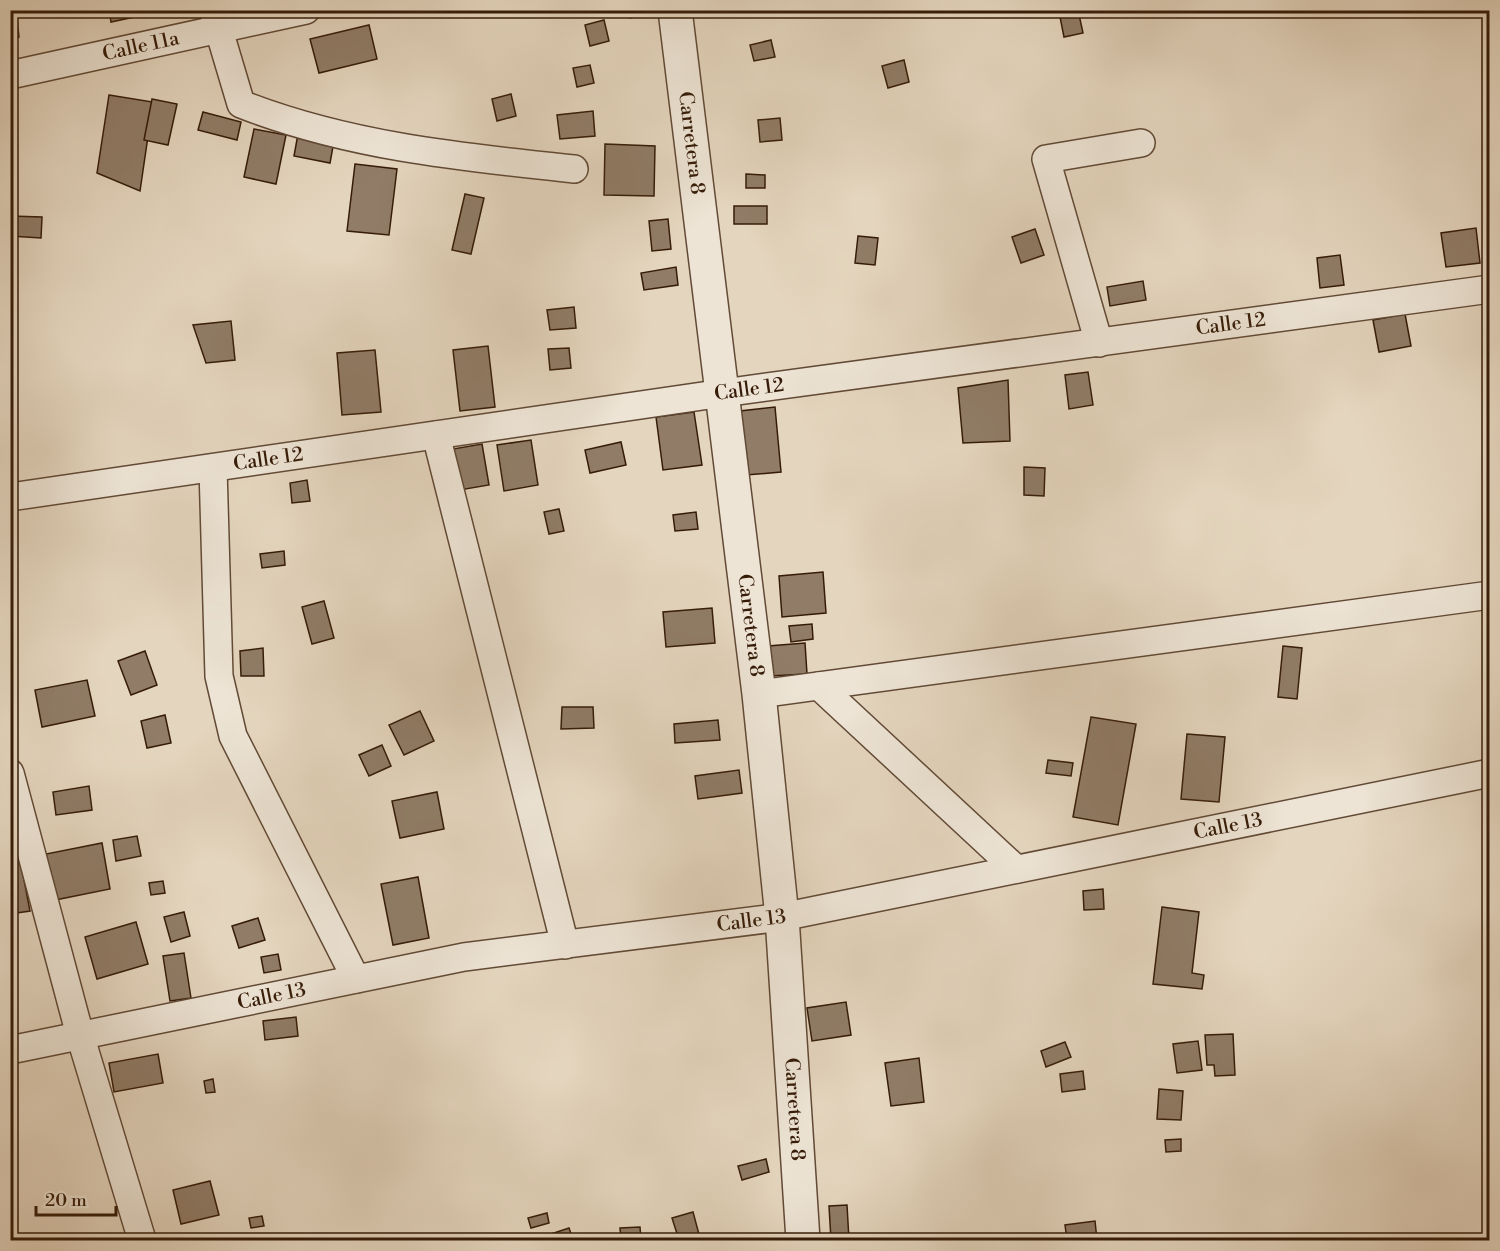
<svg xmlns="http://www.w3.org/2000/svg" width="1500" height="1251" viewBox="0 0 1500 1251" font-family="'Libre Bodoni',serif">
	<rect width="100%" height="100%" fill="#e4d5be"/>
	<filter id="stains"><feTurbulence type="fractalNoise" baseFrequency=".00333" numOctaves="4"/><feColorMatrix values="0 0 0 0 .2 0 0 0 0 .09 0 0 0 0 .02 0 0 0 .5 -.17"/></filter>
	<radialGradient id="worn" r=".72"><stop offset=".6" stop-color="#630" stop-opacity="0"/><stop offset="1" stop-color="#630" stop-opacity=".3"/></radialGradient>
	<g fill="#907c67" stroke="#361c08" stroke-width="1.5">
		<path d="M10,10h6l3,27 -9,1z"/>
		<path d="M109,10h58l-56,12z"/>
		<path d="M628,10h18l1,5 -17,3z"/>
		<path d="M1078,10l5,23 -19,4 -5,-25z"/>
		<path d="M604,20l5,21 -19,5 -5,-21z"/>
		<path d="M369,25l8,34 -58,14 -9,-34z"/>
		<path d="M771,40l4,17 -21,4 -4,-16z"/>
		<path d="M904,60l5,22 -21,6 -6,-22z"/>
		<path d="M590,65l4,18 -17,4 -4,-19z"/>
		<path d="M511,94l5,22 -19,5 -5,-22z"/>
		<path d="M109,95l44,7 -13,89 -43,-18z"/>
		<path d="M152,99l25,5 -9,41 -24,-5z"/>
		<path d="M593,111l2,25 -35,3 -3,-24z"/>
		<path d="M203,112l38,10 -4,18 -39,-10z"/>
		<path d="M780,118l2,22 -22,2 -2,-22z"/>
		<path d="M254,129l32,6 -10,49 -32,-7z"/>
		<path d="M298,134l36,7 -4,22 -36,-7z"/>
		<path d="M605,144l50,2 -1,50 -50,-1z"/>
		<path d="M355,164l42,5 -8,66 -42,-4z"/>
		<path d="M746,174l19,1v13h-19z"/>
		<path d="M465,194l19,4 -13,56 -19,-4z"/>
		<rect x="734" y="206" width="33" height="18"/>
		<path d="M10,216l32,1 -1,21 -31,-2z"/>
		<path d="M668,219l3,30 -19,2 -3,-30z"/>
		<path d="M1476,228l4,35 -34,4 -5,-34z"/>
		<path d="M1035,229l9,26 -23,8 -9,-26z"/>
		<path d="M858,236l20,2 -3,27 -20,-2z"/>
		<path d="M1340,255l4,30 -24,3 -3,-30z"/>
		<path d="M676,267l2,18 -34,5 -3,-17z"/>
		<path d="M1143,281l3,19 -36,6 -3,-19z"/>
		<path d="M574,307l2,21 -26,2 -3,-20z"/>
		<path d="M1405,314l6,32 -32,6 -6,-32z"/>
		<path d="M231,321l4,39 -29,3 -13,-38z"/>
		<path d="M488,346l7,61 -35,4 -7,-61z"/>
		<path d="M569,348l2,20 -21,2 -2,-21z"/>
		<path d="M375,350l6,62 -39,3 -5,-62z"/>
		<path d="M1088,372l5,33 -24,4 -4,-34z"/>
		<path d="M1008,380l2,61 -47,2 -5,-55z"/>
		<path d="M775,407l6,65 -35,3 -6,-64z"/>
		<path d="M694,412l8,53 -39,5 -7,-53z"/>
		<path d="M531,440l7,45 -34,6 -7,-46z"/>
		<path d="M621,442l5,23 -36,8 -5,-23z"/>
		<path d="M482,444l7,41 -35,6 -7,-41z"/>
		<path d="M1024,467l21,1 -1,28 -20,-1z"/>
		<path d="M307,480l3,21 -18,2 -2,-20z"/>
		<path d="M559,509l5,22 -15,3 -5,-22z"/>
		<path d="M696,512l2,17 -23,2 -2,-16z"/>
		<path d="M284,551l1,14 -23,3 -2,-14z"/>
		<path d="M823,572l3,41 -44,4 -3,-41z"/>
		<path d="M324,601l10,37 -22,6 -10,-37z"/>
		<path d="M712,608l3,35 -49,4 -3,-35z"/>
		<path d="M812,624l1,15 -22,3 -2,-16z"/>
		<path d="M805,643l2,31 -37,2 -2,-30z"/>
		<path d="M1283,646l19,2 -5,51 -19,-2z"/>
		<path d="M263,648l1,28h-23l-1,-25z"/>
		<path d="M145,651l12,34 -26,10 -13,-34z"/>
		<path d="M87,680l8,36 -53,11 -7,-37z"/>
		<path d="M562,707h31l1,21 -33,1z"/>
		<path d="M420,711l14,30 -30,14 -15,-30z"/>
		<path d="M165,715l6,28 -24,5 -6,-27z"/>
		<path d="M1091,717l45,7 -18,101 -45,-8z"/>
		<path d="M718,720l2,20 -45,3 -1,-19z"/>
		<path d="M1187,734l38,3 -6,65 -38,-3z"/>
		<path d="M382,745l9,21 -22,10 -10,-21z"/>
		<path d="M1048,760l25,3 -2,13 -25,-3z"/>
		<path d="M739,770l3,23 -44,6 -3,-23z"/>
		<path d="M89,786l3,24 -36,5 -3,-23z"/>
		<path d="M437,792l7,37 -44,9 -8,-37z"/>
		<path d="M137,836l4,20 -25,5 -3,-21z"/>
		<path d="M17,843l13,68 -20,3v-69z"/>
		<path d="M102,843l8,46 -55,11 -9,-46z"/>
		<path d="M418,877l11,61 -36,7 -12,-61z"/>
		<path d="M163,881l2,12 -14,2 -2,-12z"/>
		<path d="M1103,889l1,20 -20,1 -1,-19z"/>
		<path d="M1162,907l37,5 -7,61 12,2 -2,14 -49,-5z"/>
		<path d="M184,912l6,24 -19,6 -7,-25z"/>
		<path d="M258,918l7,22 -26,8 -7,-22z"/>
		<path d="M136,922l12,42 -51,15 -12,-42z"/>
		<path d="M184,953l7,45 -21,3 -7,-45z"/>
		<path d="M278,954l3,16 -17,3 -3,-16z"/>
		<path d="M846,1002l5,33 -39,6 -5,-33z"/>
		<path d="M296,1017l2,19 -33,4 -2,-19z"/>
		<path d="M1233,1034l2,41 -20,1 -1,-11h-7l-2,-30z"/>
		<path d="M1198,1041l4,29 -25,3 -4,-29z"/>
		<path d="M1065,1042l6,15 -25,10 -5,-16z"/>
		<path d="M158,1054l5,29 -49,9 -5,-29z"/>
		<path d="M919,1058l5,44 -33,4 -6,-43z"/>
		<path d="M1083,1071l2,18 -23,3 -2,-18z"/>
		<path d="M213,1079l2,13 -9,1 -2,-12z"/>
		<path d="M1159,1089l24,2 -2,29 -24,-1z"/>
		<path d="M1181,1139v12l-15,1 -1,-12z"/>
		<path d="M766,1159l3,13 -27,8 -4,-14z"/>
		<path d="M210,1181l9,34 -38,9 -8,-34z"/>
		<path d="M847,1205l2,35h-18l-2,-34z"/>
		<path d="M693,1212l7,26 -21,2 -7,-22z"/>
		<path d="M547,1213l2,10 -18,5 -3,-10z"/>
		<path d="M262,1216l2,10 -13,2 -2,-10z"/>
		<path d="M1095,1221l2,19h-30l-2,-15z"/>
		<path d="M640,1227l1,13h-20l-1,-12z"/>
		<path d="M569,1228l4,12h-23l-2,-5z"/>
	</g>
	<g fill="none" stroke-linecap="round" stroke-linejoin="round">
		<g stroke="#624a36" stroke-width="30">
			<g id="minor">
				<path d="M213,10l28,94c107,42 219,53 333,65"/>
				<path id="s1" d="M10,75l296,-65"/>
				<path d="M1099,343l-53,-184 95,-16"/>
				<path d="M436,435l129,510"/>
				<path d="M213,468l6,208 14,60 123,243"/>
				<path id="s2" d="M10,497l713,-104 767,-104"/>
				<path d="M819,686l197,183"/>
				<path d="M759,694l731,-99"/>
				<path d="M10,773l70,262 62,205"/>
				<path id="s3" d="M10,1050l454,-93 318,-40 708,-144"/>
			</g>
		</g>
		<g stroke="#624a36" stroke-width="36">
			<g id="tertiary">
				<path id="s4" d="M675,10l84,684 23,223 21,323"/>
			</g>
		</g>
		<use href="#minor" stroke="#ede4d5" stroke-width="27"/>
		<use href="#tertiary" stroke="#ede4d5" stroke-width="33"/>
	</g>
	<g text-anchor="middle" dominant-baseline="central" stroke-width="4.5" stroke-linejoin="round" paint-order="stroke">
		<g font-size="20" fill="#361c08" stroke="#ede4d5">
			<text stroke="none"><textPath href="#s1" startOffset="134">Calle 11a</textPath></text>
			<text stroke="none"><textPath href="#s4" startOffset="134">Carretera 8</textPath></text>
			<text stroke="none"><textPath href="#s2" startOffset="1233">Calle 12</textPath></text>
			<text stroke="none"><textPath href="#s2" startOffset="747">Calle 12</textPath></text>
			<text stroke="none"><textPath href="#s2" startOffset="261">Calle 12</textPath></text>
			<text stroke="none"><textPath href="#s4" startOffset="620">Carretera 8</textPath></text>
			<text stroke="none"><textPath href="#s3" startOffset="1239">Calle 13</textPath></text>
			<text stroke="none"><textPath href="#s3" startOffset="753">Calle 13</textPath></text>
			<text stroke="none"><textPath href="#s3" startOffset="267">Calle 13</textPath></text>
			<text stroke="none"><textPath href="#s4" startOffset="1106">Carretera 8</textPath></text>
		</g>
	</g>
	<rect width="1500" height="1251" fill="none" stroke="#e4d5be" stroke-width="36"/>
	<rect x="12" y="12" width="1476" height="1227" fill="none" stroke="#361c08" stroke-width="3"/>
	<rect x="18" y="18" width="1464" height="1215" fill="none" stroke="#361c08" stroke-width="1.5"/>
	<path d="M36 1206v9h80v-9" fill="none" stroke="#361c08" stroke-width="3"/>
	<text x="45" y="1206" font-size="18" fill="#361c08" stroke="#ede4d5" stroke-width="4.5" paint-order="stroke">20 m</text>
	<rect width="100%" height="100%" filter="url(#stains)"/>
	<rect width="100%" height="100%" fill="url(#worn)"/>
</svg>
